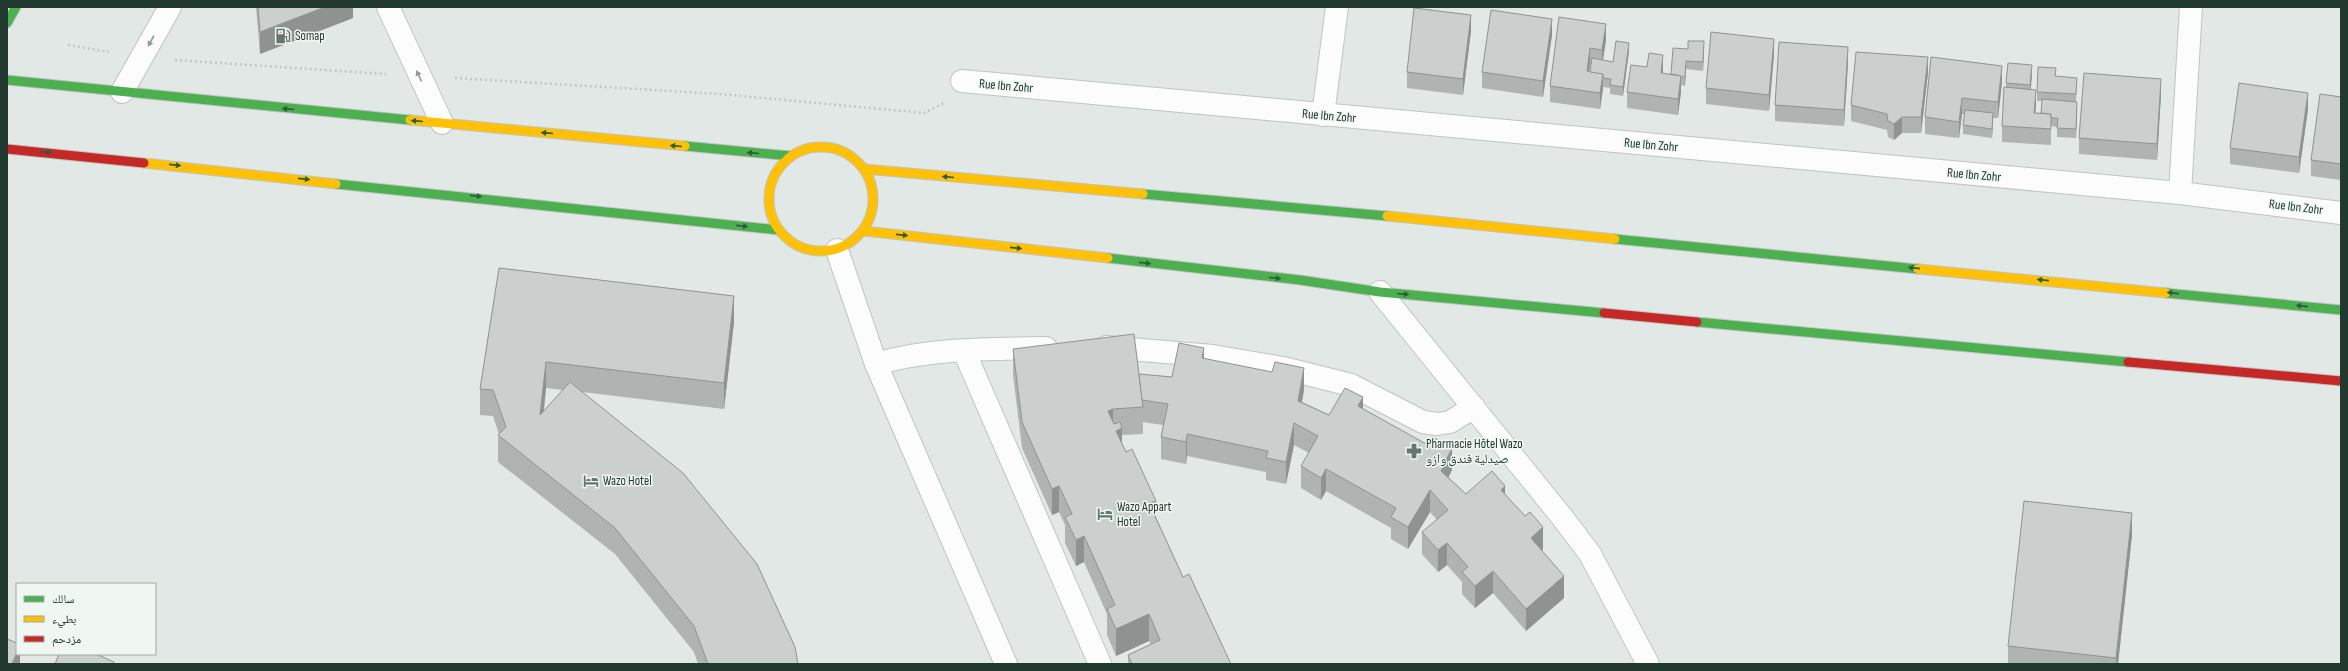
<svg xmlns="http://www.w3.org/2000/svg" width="2348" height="671" viewBox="0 0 2348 671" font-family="'Sofia Sans Condensed','Noto Naskh Arabic',sans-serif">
	<rect width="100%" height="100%" fill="#e2e8e5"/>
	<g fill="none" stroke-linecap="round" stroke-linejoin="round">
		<g stroke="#bfc4c2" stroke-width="24">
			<g id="lane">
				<path d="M388,7l54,116"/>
				<path d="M122,92l48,-85"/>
			</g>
		</g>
		<g stroke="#bfc4c2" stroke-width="24">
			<g id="street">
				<path d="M962,81l1218,112 161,20"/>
				<path d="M1323,115l14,-108"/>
				<path d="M2180,193l11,-186"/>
				<path d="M837,250l39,114 130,300"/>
				<path d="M1380,292l182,225 28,37 58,110"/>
				<path d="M1106,347l107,9 70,12 68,17 72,37 14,2 13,-2 24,-15"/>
				<path d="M964,351l136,313"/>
				<path d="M876,364c54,-16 113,-15 170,-16"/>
			</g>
		</g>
		<g stroke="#bfc5c2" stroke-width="11">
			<g id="fast">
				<path d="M7,23l9,-16"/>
				<path d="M7,80l403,40"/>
				<path d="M685,146l106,10"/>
				<path d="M336,184l443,46"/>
				<path d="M1143,194l244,22"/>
				<path d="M1615,239l303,30"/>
				<path d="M1108,258l192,22 80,12 224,21"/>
				<path d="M2166,293l175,17"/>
				<path d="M1697,322l431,40"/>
			</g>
		</g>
		<g stroke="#bfc5c2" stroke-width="11">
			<g id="slow">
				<path d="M410,120l275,26"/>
				<circle cx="821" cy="199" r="52"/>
				<path d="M144,163l192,21"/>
				<path d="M864,169l279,25"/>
				<path d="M1387,216l228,23"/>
				<path d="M864,231l244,27"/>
				<path d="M1918,269l248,24"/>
			</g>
		</g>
		<g stroke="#bfc5c2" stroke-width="11">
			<g id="jam">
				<path d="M7,149l137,14"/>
				<path d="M1604,313l93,9"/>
				<path d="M2128,362l213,19"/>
			</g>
		</g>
		<g stroke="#c0c8c4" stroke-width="2.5" stroke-dasharray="2 3" stroke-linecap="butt">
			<path d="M68,45l41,7"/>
			<path d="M175,60l211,14"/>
			<path d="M455,78l265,16 204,19 20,-10"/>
		</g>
		<use href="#lane" stroke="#fbfcfb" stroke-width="22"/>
		<use href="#street" stroke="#fbfcfb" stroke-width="22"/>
		<use href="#fast" stroke="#4caf50" stroke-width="9"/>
		<use href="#slow" stroke="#ffc107" stroke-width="9"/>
		<use href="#jam" stroke="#c62828" stroke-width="9"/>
	</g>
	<g fill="#afb3b1" fill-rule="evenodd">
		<path d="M256,7h97v11l-93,36z"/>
		<path d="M1559,17l47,23 -3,20 10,2 16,-11 -6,45 -13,-2v-6l-7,-1 -3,22 -50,-7v-16zM1590,64h1l-1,8h-1z"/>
		<path d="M1471,31l-8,64 -56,-7v-16z"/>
		<path d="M1552,35l-9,62 -61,-9v-16z"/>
		<path d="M1688,49l16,1 -1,21 -17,-2 -1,17 -4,-1v7l-3,23 -51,-7v-16l36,-19 8,1z"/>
		<path d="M1774,55l-5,56 -63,-7v-16z"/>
		<path d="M1931,57l71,25 -4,36h-5l-1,20 -29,-4v-9l2,-11h-3l-3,24 -34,-4v-17z"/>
		<path d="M1848,63l-4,63 -69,-5v-16z"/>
		<path d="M1928,73l-7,60h-19l-8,7 -6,-3 -1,-7 -36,-9v-16z"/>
		<path d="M2032,74l-1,15 5,17 -1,7h6l1,-12h-5v-9l19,-16 21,10 -1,16 1,8 -1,28 -19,-1v-10l-6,-1v19l-49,-3v-16l4,-39v-4z"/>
		<path d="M2161,95l-4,65 -78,-6v-16z"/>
		<path d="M2341,97v83l-30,-4v-16z"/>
		<path d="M2308,109l-9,64 -69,-9v-16z"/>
		<path d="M499,268l235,54 -10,87 -142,-17 216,272h-100l-4,-12 -79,-98 -117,-92v-27l1,-1 -6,-18 -13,-1v-26zM546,388l17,2 -19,22z"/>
		<path d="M1013,349l126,25 33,3 32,-18 100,31 -2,12 27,13 34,-6 89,61 -4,7 18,17h39l38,55 -1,1 22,48 -38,33 -33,-38 -18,15 -13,-14v-12l-15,-17 -9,7 -16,-18v-22l15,-12 -7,-8 -22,37 -17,-10v-11l-65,-37 -5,9 -20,-12v-22l8,-13 -15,-8 -8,39 -20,-4v-8l-79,-16 -1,8 -25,-5v-22l2,-12 -20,-3v12l-21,1v8l61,134 48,87h-103v-9l23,-11 -2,-3 -33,15 -9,-21v-21l-23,-52 -8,4 -11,-23v-18l-6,-13 -7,3 -30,-67 -9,-73z"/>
		<path d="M2132,535l-14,129h-110v-18z"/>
	</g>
	<g fill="#8e9290">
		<path d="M325,7h28v11l-93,36v-22z"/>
		<path d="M1471,15v16l-8,64v-16z"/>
		<path d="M1552,19v16l-9,62v-16z"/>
		<path d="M1606,24v16l-4,26v-16z"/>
		<path d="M1774,39v16l-5,56v-16z"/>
		<path d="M1704,41v9l-1,21v-9z"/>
		<path d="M1629,43v8l-6,45v-9z"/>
		<path d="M1848,47v16l-4,63v-16z"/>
		<path d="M1590,48v16l-3,23v-16z"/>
		<path d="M1663,55v16l-2,18v-16z"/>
		<path d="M1928,57v16l-7,60v-16z"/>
		<path d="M1686,61v8l-1,17v-9z"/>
		<path d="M2032,65v9l-2,19v-8z"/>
		<path d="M2002,66v16l-4,36v-16z"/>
		<path d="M1603,74v16l-3,19v-16z"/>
		<path d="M1681,76v16l-3,23v-16z"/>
		<path d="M2161,79v16l-4,65v-16z"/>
		<path d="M2036,90v16l-2,23v-16z"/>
		<path d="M2308,93v16l-9,64v-16z"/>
		<path d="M1962,98v16l-3,24v-16z"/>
		<path d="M2077,102v8l-1,28v-9z"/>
		<path d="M1993,113v9l-1,16v-9z"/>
		<path d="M1902,117v16l-8,7v-16z"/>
		<path d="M734,296v26l-10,87v-26z"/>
		<path d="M1204,348v22l-2,-12z"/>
		<path d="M546,362v26l-6,54v-27z"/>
		<path d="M1304,368v22l-6,33v-22z"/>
		<path d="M1363,397v22l-5,-13z"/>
		<path d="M1113,409v26l-5,-24z"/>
		<path d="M1294,423v22l-8,39v-22z"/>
		<path d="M1122,428v27l-6,-24z"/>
		<path d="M1187,434v22l-1,8v-22z"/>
		<path d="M1452,448v22l-11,23v-22z"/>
		<path d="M1326,469v22l-5,9v-22z"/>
		<path d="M1059,486v26l-7,3v-26z"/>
		<path d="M1505,486v22l-4,-18z"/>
		<path d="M1430,490v22l-22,37v-22z"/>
		<path d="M1156,501v26l-7,-24z"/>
		<path d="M2132,513v22l-14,129h-2v-6z"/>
		<path d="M1543,527v22l-12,11v-22z"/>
		<path d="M1084,536v26l-8,4v-26z"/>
		<path d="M1447,543v22l-9,7v-22z"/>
		<path d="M1493,571v22l-18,15v-22z"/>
		<path d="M1564,576v22l-38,33v-22z"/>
		<path d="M1149,614v27l-33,15v-27z"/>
		<path d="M17,652v2h3v10h-8z"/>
	</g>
	<g fill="#cbd0ce" stroke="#8e9290">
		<path d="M258,7h67l-65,25z"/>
		<path d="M1414,8l57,7 -8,64 -56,-7z"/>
		<path d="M1491,10l61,9 -9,62 -61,-9z"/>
		<path d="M1559,17l47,7 -4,26 -12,-2 -3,23 16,3 -3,19 -50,-7z"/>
		<path d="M1711,32l63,7 -5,56 -63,-7z"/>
		<path d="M1616,41l13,2 -6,44 -13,-2 1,-6 -8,-1v-4l-13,-2 2,-14 21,4z"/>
		<path d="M1688,41h16l-1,21 -17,-1 -1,16h-4v-1l-10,-2 2,-26 15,1z"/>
		<path d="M1779,42l69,5 -4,63 -69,-5z"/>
		<path d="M1856,52l72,5 -7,60h-19l-8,7 -6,-3 -1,-7 -36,-9z"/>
		<path d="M1649,53l14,2 -2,18 20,3 -3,23 -51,-7 4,-27 16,2z"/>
		<path d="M1931,57l71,9 -4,36 -36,-4 -3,24 -34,-5z"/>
		<path d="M2008,63l24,2 -2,20 -24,-2z"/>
		<path d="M2038,67l18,1 -1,8 22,2 -1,16 -39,-2z"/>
		<path d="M2084,73l77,6 -4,65 -78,-6z"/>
		<path d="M2239,83l69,10 -9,64 -69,-9z"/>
		<path d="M2004,87l32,3 -2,23 17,1v15l-49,-3z"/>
		<path d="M2320,94l21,3v67l-30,-4z"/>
		<path d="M2042,99l35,3 -1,27 -19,-1 1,-10h-7v-4l-10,-1z"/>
		<path d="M1965,110l28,3 -1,16 -29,-4z"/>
		<path d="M499,268l235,28 -10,87 -178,-21 -6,53 30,-33 113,91 74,91 38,83 3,17h-90l-14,-38 -79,-98 -117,-93 8,-8 -13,-37 -13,-1z"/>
		<path d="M1134,334l9,73 -30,2 -5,2 6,13 6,-2 2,6 -6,3 10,21 6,-3 24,52 -7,2 34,74 6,-3 42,90h-99l-4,-9 32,-15 -11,-26 -33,15 -9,-20 8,-4 -31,-69 -8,4 -11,-23 7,-3 -13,-28 -7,3 -30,-67 -9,-73z"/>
		<path d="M1179,343l25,5 -2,10 70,14 3,-10 29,6 -6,33 31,14 16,-27 18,9 -5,9 70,39 4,-8 20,11 -11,23 25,23 26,-23 13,15 -4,4 24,26 5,-4 13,15 -12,11 33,38 -38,33 -33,-38 -18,15 -13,-14 6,-5 -21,-24 -9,7 -16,-18 26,-22 -18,-20 -22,37 -17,-10 5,-9 -70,-39 -5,9 -20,-12 17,-30 -24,-13 -8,39 -20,-4 2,-7 -81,-17 -1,8 -25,-5 7,-33 -26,-4 -3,-26 33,3z"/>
		<path d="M2024,501l108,12 -16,145 -108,-12z"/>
		<path d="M7,639l10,4v9l-5,12h-5z"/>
		<path d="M59,654h37l18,8 -1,2h-58z"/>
	</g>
	<defs><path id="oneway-solid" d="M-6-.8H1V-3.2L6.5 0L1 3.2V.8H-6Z"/></defs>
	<g fill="#8e9a96">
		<use href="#oneway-solid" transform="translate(151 41) rotate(119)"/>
		<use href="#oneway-solid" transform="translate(419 76) rotate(-115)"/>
	</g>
	<g fill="#2f5c3a">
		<use href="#oneway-solid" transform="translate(288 109) rotate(-175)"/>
		<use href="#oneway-solid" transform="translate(417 121) rotate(-175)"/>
		<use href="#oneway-solid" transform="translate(547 133) rotate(-175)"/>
		<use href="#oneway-solid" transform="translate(676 146) rotate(-175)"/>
		<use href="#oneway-solid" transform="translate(46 152) rotate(6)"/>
		<use href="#oneway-solid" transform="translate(753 153) rotate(-175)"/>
		<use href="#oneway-solid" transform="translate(175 165) rotate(6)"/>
		<use href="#oneway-solid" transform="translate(948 177) rotate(-175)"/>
		<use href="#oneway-solid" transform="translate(304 179) rotate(6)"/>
		<use href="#oneway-solid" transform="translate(476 196) rotate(6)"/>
		<use href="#oneway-solid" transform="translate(742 226) rotate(6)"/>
		<use href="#oneway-solid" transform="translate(902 235) rotate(6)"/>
		<use href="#oneway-solid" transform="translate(1016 248) rotate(6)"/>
		<use href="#oneway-solid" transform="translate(1145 263) rotate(6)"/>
		<use href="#oneway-solid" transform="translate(1914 268) rotate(-174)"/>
		<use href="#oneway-solid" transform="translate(1275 278) rotate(6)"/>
		<use href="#oneway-solid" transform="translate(2043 280) rotate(-174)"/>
		<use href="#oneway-solid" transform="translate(2173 293) rotate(-174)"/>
		<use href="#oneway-solid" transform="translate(1403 294) rotate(5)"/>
		<use href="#oneway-solid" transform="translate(2302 306) rotate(-174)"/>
	</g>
	<defs>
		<g id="fuel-bare" transform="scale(1.2)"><path d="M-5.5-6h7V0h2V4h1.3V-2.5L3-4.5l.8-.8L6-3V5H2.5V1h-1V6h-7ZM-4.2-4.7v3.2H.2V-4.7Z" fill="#65766f" stroke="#f0f7f3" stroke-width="2.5" paint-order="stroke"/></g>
		<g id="pharmacy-bare" transform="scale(1.2)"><path d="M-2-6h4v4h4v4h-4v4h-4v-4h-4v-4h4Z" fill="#65766f" stroke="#f0f7f3" stroke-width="2.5" paint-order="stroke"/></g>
		<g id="hotel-bare" transform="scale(1.2)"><path d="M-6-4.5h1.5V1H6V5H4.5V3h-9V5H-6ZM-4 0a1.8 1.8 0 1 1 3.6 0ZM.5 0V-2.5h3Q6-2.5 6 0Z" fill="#65766f" stroke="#f0f7f3" stroke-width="2.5" paint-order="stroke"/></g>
	</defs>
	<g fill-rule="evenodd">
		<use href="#fuel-bare" x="283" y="36"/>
		<use href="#pharmacy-bare" x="1414" y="451"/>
		<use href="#hotel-bare" x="591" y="481"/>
		<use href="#hotel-bare" x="1105" y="514"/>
	</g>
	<g text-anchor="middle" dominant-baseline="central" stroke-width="3" stroke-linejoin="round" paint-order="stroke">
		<g font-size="13" fill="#223930" stroke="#f0f7f3" text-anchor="start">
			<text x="295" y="36">Somap</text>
			<text x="1426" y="444">Pharmacie Hôtel Wazo<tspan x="1426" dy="15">صيدلية فندق وازو</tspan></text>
			<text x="603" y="481">Wazo Hotel</text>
			<text x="1117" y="507">Wazo Appart<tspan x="1117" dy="15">Hotel</tspan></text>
		</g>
		<g font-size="13" fill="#223930" stroke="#f0f7f3">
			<text transform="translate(1006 86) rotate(5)">Rue Ibn Zohr</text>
			<text transform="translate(1329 116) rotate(5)">Rue Ibn Zohr</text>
			<text transform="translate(1651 145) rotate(5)">Rue Ibn Zohr</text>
			<text transform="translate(1974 175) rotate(5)">Rue Ibn Zohr</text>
			<text transform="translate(2296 207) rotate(7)">Rue Ibn Zohr</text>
		</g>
	</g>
	<rect width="2348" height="671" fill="none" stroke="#223930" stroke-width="16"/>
	<rect x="16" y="583" width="140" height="72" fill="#f0f7f3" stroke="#9eaba5"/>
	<rect x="24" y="596" width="20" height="6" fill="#4caf50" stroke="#9eaba5"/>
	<text x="52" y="603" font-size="12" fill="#223930">سالك</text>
	<rect x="24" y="616" width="20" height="6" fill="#ffc107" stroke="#9eaba5"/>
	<text x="52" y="623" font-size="12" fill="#223930">بطيء</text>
	<rect x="24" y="636" width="20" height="6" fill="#c62828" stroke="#9eaba5"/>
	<text x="52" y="643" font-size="12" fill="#223930">مزدحم</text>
</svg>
